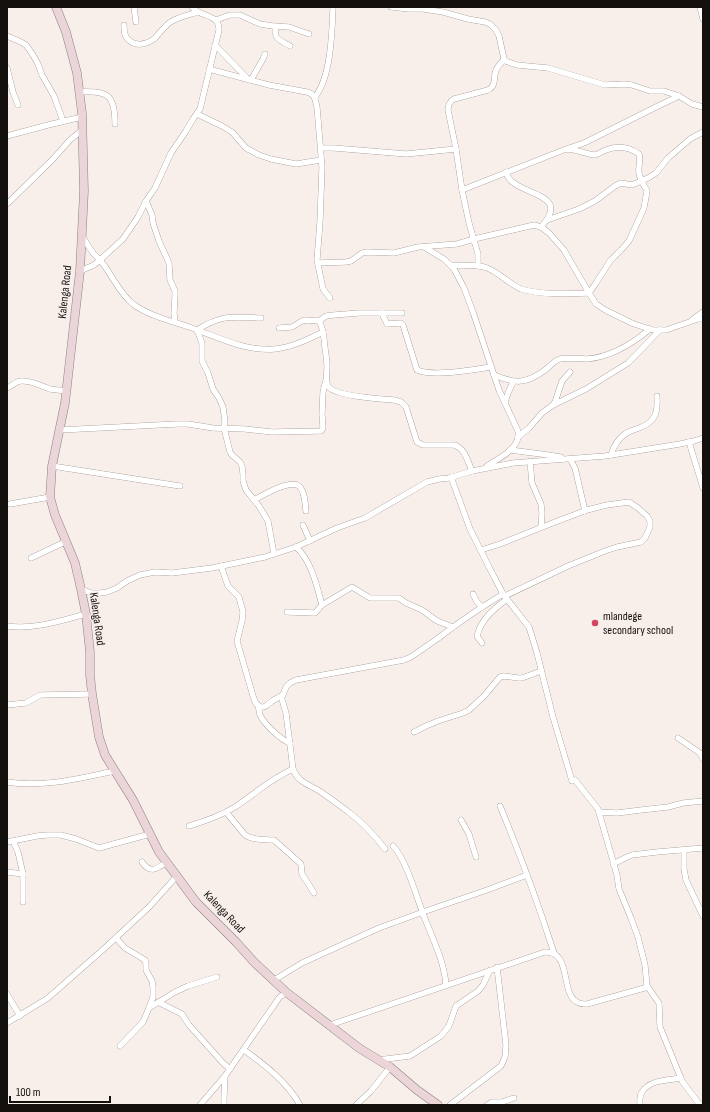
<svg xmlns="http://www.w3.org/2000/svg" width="710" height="1112" viewBox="0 0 710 1112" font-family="'Sofia Sans Condensed',sans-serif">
	<rect width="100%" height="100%" fill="#f8eeea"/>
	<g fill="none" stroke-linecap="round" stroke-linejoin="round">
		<g stroke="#8a827e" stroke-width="6">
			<g id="minor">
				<path d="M134,7l2,15"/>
				<path d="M391,7l18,2h14l20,3 25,7 17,3 5,2 6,6 3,6 5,23 1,2 12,4 31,3 57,17 19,-1 8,1 18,6h14l15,5 13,8 11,3"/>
				<path d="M700,7l3,12"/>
				<path d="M216,20l14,-5h10l20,9 13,2 16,1 20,7"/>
				<path d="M124,25c-1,19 15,24 30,14 5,-5 9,-11 15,-16 8,-6 19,-8 29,-11"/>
				<path d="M275,26c2,4 0,6 1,10 2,5 10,7 14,10"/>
				<path d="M7,36l14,6 5,3 7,10 5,9 4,11 12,21 9,25"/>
				<path d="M215,45l32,33"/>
				<path d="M7,68l6,24 5,13"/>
				<path d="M209,69l60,16 38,7c8,2 8,7 10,15l5,60 -2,55 -3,38 6,29 7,9"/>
				<path d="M251,80l12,-21 2,-5"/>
				<path d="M79,92c29,-2 36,3 36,32"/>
				<path d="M315,97c16,-20 17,-64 18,-90"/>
				<path d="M197,114l25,12 10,6 14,16 13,7 12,4 25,5 25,-4"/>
				<path d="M7,136l41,-11 34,-8"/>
				<path d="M321,148h13l72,6 50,-5"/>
				<path d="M569,148l15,-5 74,-37 21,-10"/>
				<path d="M506,172c5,25 69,18 35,55"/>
				<path d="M146,201l6,14 1,8 6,18 10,22 1,17 5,11v5l-1,17 1,9"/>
				<path d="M7,204l46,-45 17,-19 12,-10"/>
				<path d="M547,220l32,-11 16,-8 20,-15 6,-3 11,2 16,-7 8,-5 12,-15 22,-19 13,-7"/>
				<path d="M82,236c4,6 7,12 12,18 2,2 4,4 6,6 12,14 18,32 33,44 16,12 38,17 56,23 27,9 56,25 86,22 17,-2 32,-9 48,-17"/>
				<path d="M424,247l20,12 10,10 10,19 9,24 26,78 19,41c0,2 1,4 0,6 -2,14 -21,22 -31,29"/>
				<path d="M318,263l28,-1 5,-1 11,-8 5,-1 27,1 24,-6 39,-3 17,-5 60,-14 7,2 8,6 15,17 25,43 7,11 11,7 27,13 19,6h13l32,-11h5"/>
				<path d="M451,265c11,1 26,-1 36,3 13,5 22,16 34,21 20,6 47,5 68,4l7,-10 14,-22 11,-11 8,-9 15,-33 3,-17c-3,-6 -7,-11 -8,-18 -1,-6 2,-13 0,-19 -10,-7 -21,-9 -33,-4 -4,1 -8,5 -12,5 -9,-1 -18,-6 -28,-6l-104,41"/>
				<path d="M478,266v-12l-9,-31 -7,-33 -6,-41 -8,-39c0,-4 2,-9 6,-11l34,-9c9,-5 5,-12 8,-20 2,-4 6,-8 8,-11"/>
				<path d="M80,271l14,-6 6,-5 23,-21 15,-22 8,-16 9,-13 16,-35 15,-22 7,-12 7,-10 19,-79c0,-17 -18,-12 -27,-23"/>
				<path d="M382,313l5,11 14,-1 2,2 14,45c17,7 55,0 74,-3"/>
				<path d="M261,318c-28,-1 -39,-4 -64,12l5,13v18l6,12 5,16 6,9 4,9 2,15 -1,6 6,24 2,3 8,7 2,4 1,8v7l3,9 13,16 9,15 6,33"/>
				<path d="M692,320l11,-8"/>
				<path d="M319,321l7,-5 8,-1 25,-2h43"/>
				<path d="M279,328l13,-1 10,-6 4,-1 13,1c5,8 5,18 6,27 1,7 2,13 2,19 0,6 -2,13 1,19 5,10 53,13 66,14l7,2 5,5 11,35 6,3h31c11,3 14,17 18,26"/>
				<path d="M494,375c22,9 32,9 51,-5 5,-4 9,-9 15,-11 7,-2 20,0 27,0 24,-2 45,-15 63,-30"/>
				<path d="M7,388c5,-2 9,-7 14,-7 11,-1 19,5 29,8 5,1 11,1 16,2"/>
				<path d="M505,402l3,-9 5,-11"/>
				<path d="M553,405l33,-16 42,-26 32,-33"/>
				<path d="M60,430l117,-6h11l25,4 32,1 27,3 49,-1 2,-3 -1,-14 1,-22 3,-12"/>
				<path d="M518,437l11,-9 13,-15 11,-8 2,-3 7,-21 8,-9"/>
				<path d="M689,442l14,46"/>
				<path d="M510,450l31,4 20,3"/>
				<path d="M611,455c2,-7 7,-16 14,-21 4,-3 9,-4 14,-6 17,-6 19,-16 18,-32"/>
				<path d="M570,459l5,9 10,43"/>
				<path d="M530,461l2,22 9,21 1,9 -1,14"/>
				<path d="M52,466l128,20"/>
				<path d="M451,477l19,52 18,36 15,29 26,33 8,26 16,64 19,64"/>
				<path d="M254,500c9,-5 36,-21 45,-14 6,5 6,18 7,25"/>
				<path d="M10,504l40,-7"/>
				<path d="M303,525l7,16"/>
				<path d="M296,547c15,13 21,39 26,58"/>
				<path d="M481,550l19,-6 50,-20 37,-14 20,-5 22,-3 9,6 9,8 3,5v6l-5,11 -4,4 -24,5 -12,4 -37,15 -63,30"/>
				<path d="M31,558l34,-16"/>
				<path d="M221,566l7,20 11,11 1,4 3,11 -1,9 -5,20 16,55 3,8 5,3h3l3,-2 5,-4 11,-6 3,-8 4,-4 6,-3 108,-20 7,-3 26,-18 16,-12 26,-18 24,-15"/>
				<path d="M81,589l10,4h9l7,-1 10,-4 10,-7 13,-6 15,-3 17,1 40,-5 53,-11 31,-10 41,-19 28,-10 62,-36 12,-3 10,-1 23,-7 41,-8 92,-7 75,-12 14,-3 9,-3"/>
				<path d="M473,594l4,8 5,5"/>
				<path d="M287,612l28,1 7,-8 30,-18 18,11h29l7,5 16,7 15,11 16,6"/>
				<path d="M7,626c25,4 54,-5 79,-12"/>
				<path d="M482,643l-5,-7c4,-17 17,-27 30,-37"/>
				<path d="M281,696l5,17 7,56c5,14 16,15 28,23 10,7 20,14 30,22 13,10 24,22 34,35"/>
				<path d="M7,705l19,-2 14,-8 52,-1"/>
				<path d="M258,705c1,3 1,7 2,10 4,9 21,25 30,28"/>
				<path d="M414,732l12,-6 12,-5 25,-8 6,-3 15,-14 16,-19 4,-1 14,2h4l19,-7"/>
				<path d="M678,738l22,15 3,6"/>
				<path d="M575,780l23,29 19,66 2,14 12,29 7,19 7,28 2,21 12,17 1,24 22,54 18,24"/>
				<path d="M7,782c36,6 73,-4 108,-11"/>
				<path d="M500,806c20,48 38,97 54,147"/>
				<path d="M226,812l19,23c9,6 19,4 29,5l27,24 1,10 12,19"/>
				<path d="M599,812l18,1 24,-3 27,-3 15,-4 20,-2"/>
				<path d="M461,820l8,14 7,23"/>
				<path d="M189,826c17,-5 31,-10 46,-19 20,-13 35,-28 58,-38"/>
				<path d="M13,841l5,11 5,22v28"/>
				<path d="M7,842l30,-6 10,-1h14l15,4 23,9 51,-14"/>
				<path d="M393,846c12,12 23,48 29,65 9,25 22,48 24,74"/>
				<path d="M684,850v19l2,11 17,36"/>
				<path d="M142,862c8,12 15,7 25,0"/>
				<path d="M613,864l12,-6 7,-3 25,-3 46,-4"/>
				<path d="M7,872l16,2"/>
				<path d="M116,938l9,10 20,12 1,4v6l6,11 1,6v10l-4,11 -6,14 -23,24"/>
				<path d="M274,980l28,-17 77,-35 44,-16 64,-22 40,-15"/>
				<path d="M7,994l13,22"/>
				<path d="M158,1002l24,12 7,11 34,38 7,6"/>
				<path d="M149,1008l26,-16 13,-6 29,-9"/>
				<path d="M7,1023l41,-25 59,-52 42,-39 28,-31"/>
				<path d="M330,1025l215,-73c27,-1 15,41 32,50 3,2 7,2 10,2l61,-17"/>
				<path d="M244,1050c21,15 43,32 56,55"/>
				<path d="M378,1060l32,-4 31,-20 8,-10 7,-20 22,-15 5,-6 7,-15"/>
				<path d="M200,1105l25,-29 54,-78 7,-6"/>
				<path d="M224,1105v-8l1,-21"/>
				<path d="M356,1105l15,-14 19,-24"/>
				<path d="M450,1105l51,-39 4,-9 1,-12 -9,-78"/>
				<path d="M487,1105l5,-3h10l12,-4"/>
				<path d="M640,1105c0,-4 -1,-9 2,-13 7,-12 26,-12 39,-14"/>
			</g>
		</g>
		<g stroke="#8a827e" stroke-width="9">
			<path id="secondary" d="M56,7l10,25 11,41 5,40 2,78 -4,80 -15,132 -13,63 -2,31 5,18 20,48 6,26 5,25 4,38v23l2,19 7,43 6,18 28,45 26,52 37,50 40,40 18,20 32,30 73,56 31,19 27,23 21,15"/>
		</g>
		<use href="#minor" stroke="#fff" stroke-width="5.5"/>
		<use href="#secondary" stroke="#ecd5d8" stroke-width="8"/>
	</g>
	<circle fill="#d44463" stroke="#f8eeea" stroke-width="1.5" cx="595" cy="623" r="4"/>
	<g text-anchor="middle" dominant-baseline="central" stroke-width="3" stroke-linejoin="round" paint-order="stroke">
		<g font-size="12" fill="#13100e" stroke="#f8eeea">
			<text transform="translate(65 292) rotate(-84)">Kalenga Road</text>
			<text transform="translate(97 619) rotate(82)">Kalenga Road</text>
			<text transform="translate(224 912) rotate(46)">Kalenga Road</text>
		</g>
		<g font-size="12" fill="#13100e" stroke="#f8eeea" text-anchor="start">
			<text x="603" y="616">mlandege<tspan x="603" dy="14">secondary school</tspan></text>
		</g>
	</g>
	<rect width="710" height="1112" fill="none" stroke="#13100e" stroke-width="16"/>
	<path d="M10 1096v6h100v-6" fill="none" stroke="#13100e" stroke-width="2"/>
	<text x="16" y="1096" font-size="12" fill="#13100e" stroke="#f8eeea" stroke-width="3" paint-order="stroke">100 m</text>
</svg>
